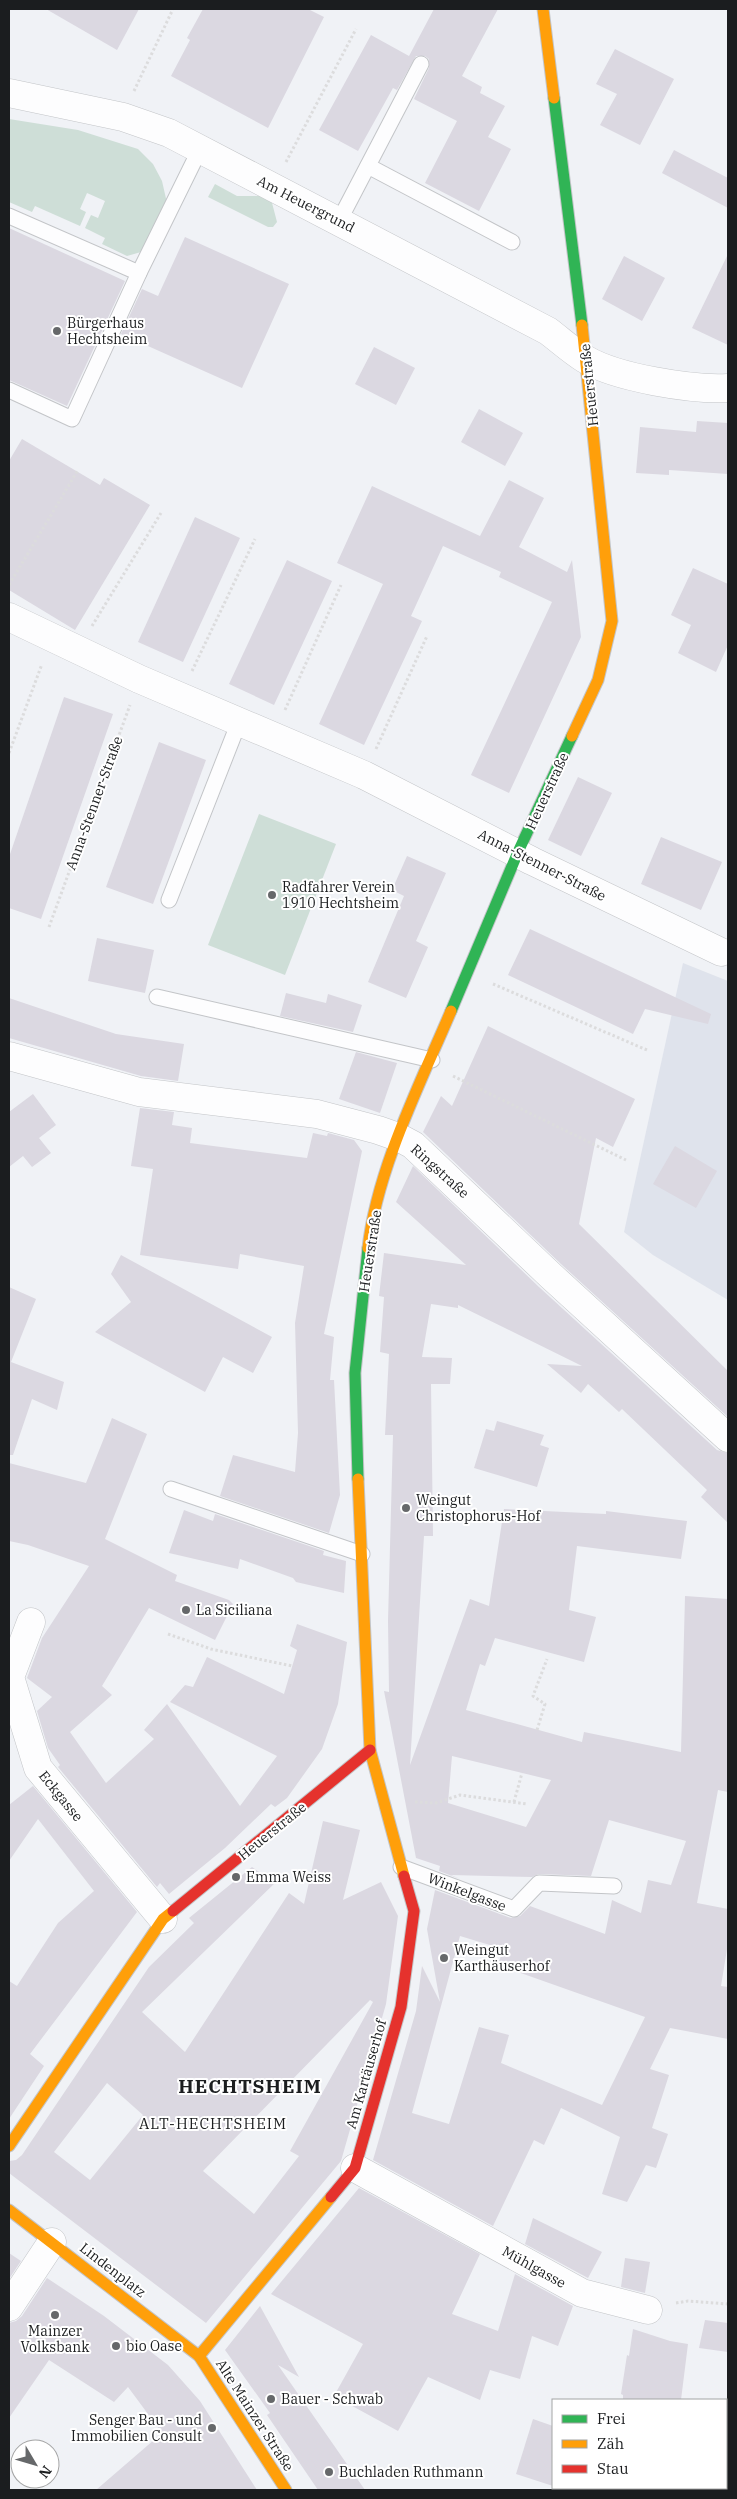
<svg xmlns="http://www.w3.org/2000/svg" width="737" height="2499" viewBox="0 0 737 2499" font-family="'IBM Plex Serif',serif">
	<rect width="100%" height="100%" fill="#f0f2f6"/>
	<path fill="#dfe3ec" d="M683,963l45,18v319l-75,-45 -29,-23z"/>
	<g fill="#ceded7">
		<path d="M9,119l69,11 60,19 15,15 9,17 5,22 -17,43 -9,6 -14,4 -25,-12 3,-6 -20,-10 6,-13 7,3 7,-17 -18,-8 -7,16 6,3 -6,14 -45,-20 -3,6 -23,-10z"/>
		<path d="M215,184l22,12h28l6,3 6,23 -4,5h-5l-60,-30z"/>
		<path d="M259,814l77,30 -51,131 -77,-30z"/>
	</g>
	<g fill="#dbd8e1" fill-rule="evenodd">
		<path d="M46,9h93l-22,41z"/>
		<path d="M203,9h105l16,8 -56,111 -97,-52 19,-36 -3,-2z"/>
		<path d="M434,9h64l-36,67 20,11 -2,6 25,13 -17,31 23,12 -32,62 -54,-28 32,-62 -43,-22 15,-31v-9l-4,-3h-9l-19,34 -4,-2 -35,63 -39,-21 52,-95 38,21z"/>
		<path d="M615,49l59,30 -34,66 -40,-20 17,-31 -21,-10z"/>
		<path d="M674,150l54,28v30l-66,-35z"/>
		<path d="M9,228l116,53 -58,125 -58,-26z"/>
		<path d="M185,237l104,47 -47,104 -121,-54 21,-45 16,7z"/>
		<path d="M728,254v91l-36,-17z"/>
		<path d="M624,256l41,22 -23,43 -40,-22z"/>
		<path d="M374,347l41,21 -19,37 -41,-21z"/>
		<path d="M479,409l44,24 -18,33 -44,-24z"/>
		<path d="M697,421l31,2v51l-59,-4v5l-33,-2 4,-46 56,5z"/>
		<path d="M22,439l78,46 4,-7 46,27 -75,125 -66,-40v-129z"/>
		<path d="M509,480l35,18 -25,49 48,25 5,-12 9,77 -72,156 -38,-18 81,-173 -53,-25 2,-5 -58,-26 -32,70 11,5 -58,124 -45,-21 64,-140 -46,-21 35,-77 108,50z"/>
		<path d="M195,517l45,21 -57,124 -45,-20z"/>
		<path d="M287,560l45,21 -58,124 -45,-21z"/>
		<path d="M693,568l35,16v61l-12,27 -38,-19 13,-28 -20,-10z"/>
		<path d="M64,697l49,17 -72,205 -32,-11v-51z"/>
		<path d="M159,742l47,18 -53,144 -47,-17z"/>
		<path d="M578,777l34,16 -31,63 -33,-16z"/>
		<path d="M661,837l61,25 -21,48 -60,-26z"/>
		<path d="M407,856l39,17 -30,68 12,6 -22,51 -38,-16 36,-86 -12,-6z"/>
		<path d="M530,929l181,85 -3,10 -63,-15 -12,25 -125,-59z"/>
		<path d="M97,938l57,12 -9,43 -57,-12z"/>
		<path d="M286,993l40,10 2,-9 34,11 -9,27 -73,-16z"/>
		<path d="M9,998l107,36 68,10 -6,37 -37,-5 -132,-38z"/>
		<path d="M488,1026l147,73 -22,48 -17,-9 -17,86 149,147v46l-167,-153 -138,-132 18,-36 11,10z"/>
		<path d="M356,1052l41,11 -17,50 -41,-14z"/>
		<path d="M33,1094l23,31 -17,13 12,15 -19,14 -9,-11 -14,11v-55z"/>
		<path d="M140,1108l34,4 -2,13 20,3 -2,15 117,15 6,-25 14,3 1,-3 26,7 8,11 -38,183 10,3 -4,43h4l6,115 -11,38 -109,-37 13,-41 62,17 3,-39 -3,-110 9,-57 -64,-12 -2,15 -98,-14 13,-86 -22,-3z"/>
		<path d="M675,1146l42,25 -21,37 -43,-24z"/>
		<path d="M413,1166l126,121 178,163 11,3v70l-27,-26 6,-7 -85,-81 -3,3 -31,-28 -7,9 -34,-29 35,2 -124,-61v3l-27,-4 -9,53 30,1 -2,26h-19l2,152h-9l-14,229 60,-166 19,7 15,-97 102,5v-3l81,10 -6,38 -104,-13 -8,64 27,7 -12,45 -89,-24 -10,28 -5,-2 -14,46 116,32 2,-10 97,20 4,-156 43,3v193l-10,-2 -21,113 31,6v34l-7,43 7,1v52l-58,-11 -20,41 19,6 -17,53 16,6 -12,34 -10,-3 -19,37 -25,-8 18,-57 -59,-29 -17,37 -10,-5 -41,86 -120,-66 43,-149 6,-45 18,36 -13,-73 8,-39 76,28 9,-2 10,-10 75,28 7,-34 29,13 7,-33 23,5 15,-44 -77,-21 -18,56 -52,-2 -7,3 -81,-2 9,4 -21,-8 1,-5 -24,-8 -32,-167 5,1 -1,-71 5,-186h-8l4,-81 -9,-2 4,-55 -5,-1 5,-43 82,12 -70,-63zM452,1756l99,24 -25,47 -78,-24zM460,1936l43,13 -5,16 147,52 -43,88 -101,-42 8,-28 -30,-8 -30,97 -37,-11z"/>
		<path d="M121,1255l151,82 -19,36 -30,-16 -18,35 -110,-60 36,-30 -20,-28z"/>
		<path d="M9,1287l27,12 -25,63 53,20 -7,28 -25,-11 -19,56h-4z"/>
		<path d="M112,1418l35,16 -42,105 72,36 -2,6 54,19 4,4 -18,36 -66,-32 -47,78 10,9 -42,37 36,51 48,-44 -10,-9 23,-26 73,102 37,-50 -107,-54 15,-17 8,2 14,-30 77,37 13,-44 -7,-4 7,-22 50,18 -9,62 -16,45 -35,49 -12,9 -4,-3 -46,44 -56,46 -9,-11 -3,4 -99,-120 2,-2 -12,-17 -11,-37 15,-14 -25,-19 15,-40 47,-72 -61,-21 -19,-4v-78l77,20z"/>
		<path d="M497,1421l47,14 -4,10 9,3 -12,39 -63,-19 12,-39 8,2z"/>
		<path d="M184,1510l29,11 2,-7 109,37 -1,4 23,6 -2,32 -48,-11 -3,-4 -53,-19 -2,10 -69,-16z"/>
		<path d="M33,1786l104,126 -107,142 14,12 -35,53v-138l8,5 41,-63 36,-32 -56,-72 -29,42v-56z"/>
		<path d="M323,1821l37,9 -17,70 38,-18 17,34 -12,88 -45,157 -135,162 -197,-150v-12l7,-1 6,-5 127,-188 45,-44 -5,-5 63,-51 23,16 -133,129 43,40 104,-159 15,11zM370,2000l3,2 -83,149 9,5 -45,58 -51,-43zM107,2083l36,32 -53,65 -36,-28z"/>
		<path d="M359,2188l121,66 -28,60 46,17 17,-57 58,32 -15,40 -26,-10 -12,43 -30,-9 -10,30 -52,-23 -30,54 -64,-35 29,-52 -92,-50z"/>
		<path d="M533,2218l69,34 -14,26 -63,-34z"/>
		<path d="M9,2253l12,8 -12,18z"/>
		<path d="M625,2258l25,4 -5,31 -24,-6z"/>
		<path d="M47,2278l57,38 64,49 32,36 57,89h-161l66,-57 -34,-46 -14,15 -65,-42 -40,58v-95l7,-2 6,-5z"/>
		<path d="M260,2306l39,71 -21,-12 87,125h-47l-51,-75 3,-2 -45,-63z"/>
		<path d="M705,2320l23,3v29l-29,-4z"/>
		<path d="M633,2329l37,12 18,3 -7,56h-58v-5l-2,-1 6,-39 2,1z"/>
		<path d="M533,2419l20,7v60l-37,-12z"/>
	</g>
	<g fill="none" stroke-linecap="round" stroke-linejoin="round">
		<g stroke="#c3c5c8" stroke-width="17">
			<g id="lane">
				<path d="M368,166l144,76"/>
				<path d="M9,216l130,57"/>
				<path d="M339,221l82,-157"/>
				<path d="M9,390l63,29 67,-146 61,-124"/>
				<path d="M169,900l70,-178"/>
				<path d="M157,997l275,63"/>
				<path d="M171,1489l191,65"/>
				<path d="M401,1867l113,42 25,-26 75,3"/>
			</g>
		</g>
		<g stroke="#c3c5c8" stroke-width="29">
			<g id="street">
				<path d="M9,93l114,24 46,16 379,198c12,9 24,20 37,28 32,19 107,31 143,29"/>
				<path d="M9,617l130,62 225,96 168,86 189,91"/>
				<path d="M9,1056l130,36 178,22 61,16 20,7 15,8 137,130 178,163"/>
				<path d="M31,1622l-21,55 28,91 125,151"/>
				<path d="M355,2168l227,125 66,17"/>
				<path d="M9,2307l43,-65"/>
			</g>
		</g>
		<g stroke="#c3c5c8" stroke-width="13">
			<g id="fast">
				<path d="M554,98l28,227"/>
				<path d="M451,1011l67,-159 54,-116"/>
				<path d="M358,1479l-3,-106 13,-125"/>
			</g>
		</g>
		<g stroke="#c3c5c8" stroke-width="13">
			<g id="slow">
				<path d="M543,9l11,89"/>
				<path d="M572,736l26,-56 14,-59 -30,-296"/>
				<path d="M368,1248c9,-79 52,-164 83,-237"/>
				<path d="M358,1479l12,271 34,126"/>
				<path d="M9,2146l154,-227 10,-8"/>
				<path d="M9,2210l190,146 87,134"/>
				<path d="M199,2356l132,-159"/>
			</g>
		</g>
		<g stroke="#c3c5c8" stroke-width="13">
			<g id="jam">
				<path d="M173,1911l197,-161"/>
				<path d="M331,2197l24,-29 46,-161 13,-96 -10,-35"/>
			</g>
		</g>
		<g stroke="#dcdcdd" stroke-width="3" stroke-dasharray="2.5 2.5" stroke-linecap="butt">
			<path d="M134,91l39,-82"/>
			<path d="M286,162l70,-133"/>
			<path d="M9,585l69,-115"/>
			<path d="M92,626l69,-113"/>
			<path d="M192,671l63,-132"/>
			<path d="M285,710l56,-125"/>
			<path d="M376,749l51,-113"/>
			<path d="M9,753l33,-89"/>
			<path d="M49,927l81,-222"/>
			<path d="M493,984l154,66"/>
			<path d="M453,1076l173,84"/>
			<path d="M168,1634l43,15 81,17"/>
			<path d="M537,1730l8,-26 -12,-8 14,-37"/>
			<path d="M415,1802l21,1 24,-8 67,9"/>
			<path d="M514,1802l8,-29"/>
			<path d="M676,2303l12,-2 40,3"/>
		</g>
		<use href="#lane" stroke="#fdfdfe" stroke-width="15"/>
		<use href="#street" stroke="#fdfdfe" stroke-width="28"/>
		<use href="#fast" stroke="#30b455" stroke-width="11"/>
		<use href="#slow" stroke="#ff9f0a" stroke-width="11"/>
		<use href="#jam" stroke="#e5322d" stroke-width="11"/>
	</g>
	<g fill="#66686a" stroke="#fff" stroke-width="2">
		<circle cx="57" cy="331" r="5"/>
		<circle cx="272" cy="895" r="5"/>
		<circle cx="406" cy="1508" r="5"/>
		<circle cx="186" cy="1610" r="5"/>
		<circle cx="236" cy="1877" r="5"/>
		<circle cx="444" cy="1958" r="5"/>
		<circle cx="55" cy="2315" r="5"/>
		<circle cx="116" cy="2346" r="5"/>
		<circle cx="271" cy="2399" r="5"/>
		<circle cx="212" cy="2428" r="5"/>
		<circle cx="329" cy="2472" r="5"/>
	</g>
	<g text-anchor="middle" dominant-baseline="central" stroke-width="4" stroke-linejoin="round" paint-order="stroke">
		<g font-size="14" fill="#1b1d1f" stroke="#fff">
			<text transform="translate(306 204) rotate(27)">Am Heuergrund</text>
			<text transform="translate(589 385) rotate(-96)">Heuerstraße</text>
			<text transform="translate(547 791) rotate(-65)">Heuerstraße</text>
			<text transform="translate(94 803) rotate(-70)">Anna-Stenner-Straße</text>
			<text transform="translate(542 865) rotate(27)">Anna-Stenner-Straße</text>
			<text transform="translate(440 1171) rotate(42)">Ringstraße</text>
			<text transform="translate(370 1251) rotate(-81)">Heuerstraße</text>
			<text transform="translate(61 1796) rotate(51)">Eckgasse</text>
			<text transform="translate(272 1831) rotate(-39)">Heuerstraße</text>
			<text transform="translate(467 1892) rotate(21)">Winkelgasse</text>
			<text transform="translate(366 2074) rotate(-74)">Am Kartäuserhof</text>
			<text transform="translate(534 2267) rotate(29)">Mühlgasse</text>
			<text transform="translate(113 2270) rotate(38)">Lindenplatz</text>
			<text transform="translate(255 2415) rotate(57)">Alte Mainzer Straße</text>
		</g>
		<g font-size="14" fill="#1b1d1f" stroke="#fff" text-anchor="start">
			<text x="67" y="323">Bürgerhaus<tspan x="67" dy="16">Hechtsheim</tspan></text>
			<text x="282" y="887">Radfahrer Verein<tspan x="282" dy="16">1910 Hechtsheim</tspan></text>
			<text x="416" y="1500">Weingut<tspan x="416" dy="16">Christophorus-Hof</tspan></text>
			<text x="196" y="1610">La Siciliana</text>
			<text x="246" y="1877">Emma Weiss</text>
			<text x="454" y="1950">Weingut<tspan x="454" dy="16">Karthäuserhof</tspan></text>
			<text x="55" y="2331" text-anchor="middle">Mainzer<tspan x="55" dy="16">Volksbank</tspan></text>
			<text x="126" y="2346">bio Oase</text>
			<text x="281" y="2399">Bauer - Schwab</text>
			<text x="202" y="2420" text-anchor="end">Senger Bau - und<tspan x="202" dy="16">Immobilien Consult</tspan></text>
			<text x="339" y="2472">Buchladen Ruthmann</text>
		</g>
		<g font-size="15" letter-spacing="1" fill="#1b1d1f" stroke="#fff">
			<text x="213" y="2123">ALT-HECHTSHEIM</text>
		</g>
		<g font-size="19" font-weight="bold" letter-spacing="1" fill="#1b1d1f" stroke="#fff">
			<text x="250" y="2086">HECHTSHEIM</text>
		</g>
	</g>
	<rect width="737" height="2499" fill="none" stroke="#1b1d1f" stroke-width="20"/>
	<rect x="552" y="2399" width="175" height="90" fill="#ffffff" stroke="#a4a5a5"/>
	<rect x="562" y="2415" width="25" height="8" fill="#30b455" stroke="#a4a5a5"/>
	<text x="597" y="2424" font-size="15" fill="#1b1d1f">Frei</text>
	<rect x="562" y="2440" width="25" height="8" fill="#ff9f0a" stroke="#a4a5a5"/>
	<text x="597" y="2449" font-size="15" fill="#1b1d1f">Zäh</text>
	<rect x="562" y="2465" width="25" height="8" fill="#e5322d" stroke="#a4a5a5"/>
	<text x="597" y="2474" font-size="15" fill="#1b1d1f">Stau</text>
	<g transform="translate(35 2464) rotate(128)"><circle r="24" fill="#ffffff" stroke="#a4a5a5"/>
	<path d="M0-4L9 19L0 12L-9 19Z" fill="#66686a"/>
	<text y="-8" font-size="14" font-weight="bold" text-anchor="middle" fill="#1b1d1f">N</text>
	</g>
</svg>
